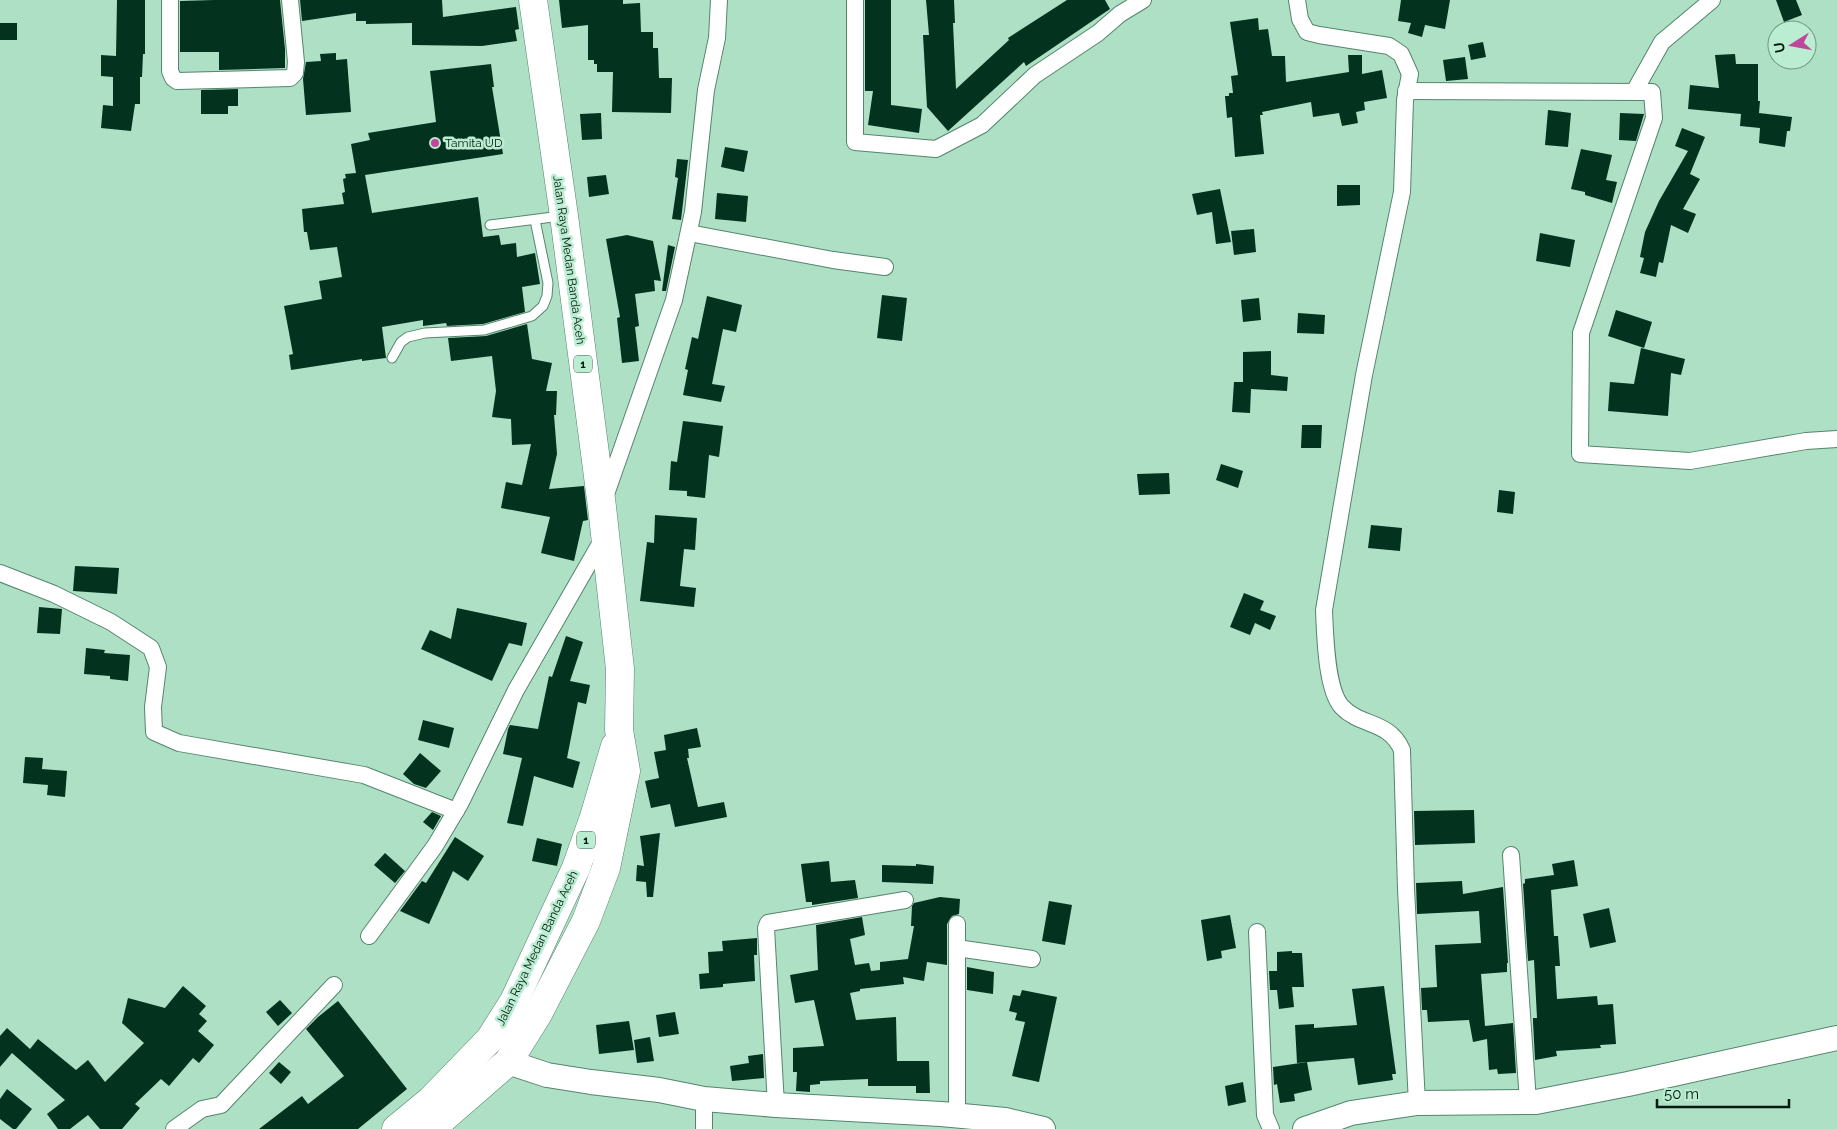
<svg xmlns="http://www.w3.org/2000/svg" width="1837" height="1129" viewBox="0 0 1837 1129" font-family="Raleway,sans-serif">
	<rect width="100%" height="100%" fill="#ade0c5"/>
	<g fill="#03321f">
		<path d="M117,0h28v54h-2l-1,23h-2v27h-5l-4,27 -30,-3 2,-23 10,1v-29l-12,-1v-21l15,1z"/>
		<path d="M214,0h66l5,49v19l-66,2v-18h-39v-51z"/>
		<path d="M300,0h142l1,17 73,-10 3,22 -4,1 2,11 -35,5 -70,-1v-22l-46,1v-3h-10v-8l-54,8z"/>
		<path d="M559,0h64v4l17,-1 1,29h12v16h5l1,30h13l-1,35 -59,-1 1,-40h-16v-8h-3v-4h-6v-35l-26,3z"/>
		<path d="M865,0h26v105l31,4 -3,24 -51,-8 5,-34h-8z"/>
		<path d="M926,0h28l1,23h-2l3,66 53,-49 -1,-2 59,-38h38l5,9 -84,57 -2,-4 -76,69 -21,-24 -4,-72h6z"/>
		<path d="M1401,0h49l-5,29 -20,-4 -3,12 -14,-4 3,-10 -13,-2z"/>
		<path d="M1776,0h20l6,15 -18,7z"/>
		<path d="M1258,18l1,12 9,-1 4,27h13l1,26 63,-10 -1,-17h14v19l20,-4 5,28 -23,4 1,8 -9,2 2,11 -16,3 -3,-13 -26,4 -2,-15 -49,10 1,3h-3l4,39 -29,3 -3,-40 -5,1 -2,-22h4v-3h4l-2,-17 7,-1 -8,-53z"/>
		<rect x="0" y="23" width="17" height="17"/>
		<path d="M1483,42l3,15 -15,3 -3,-15z"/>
		<path d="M336,53v7l11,-1 4,53 -45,3 -3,-36 3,-17 15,-1 -1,-7z"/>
		<path d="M1735,54l1,10h22v37h2l-1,12 33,4 -2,14h-3l-2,16 -26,-4 1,-15 -20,-2 1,-12 -53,-5 2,-24 29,3 -4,-33z"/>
		<path d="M1465,57l3,22 -22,2 -3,-21z"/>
		<path d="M491,64l3,23h-2l11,67 -138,21 7,38 106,-16 5,40 16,-2 2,10 15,-2 1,14 18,-4 5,31 -18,3 3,25 -42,12 -36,2 -1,-3 -23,3v-6l-41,7 4,31 -24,3v-2l-71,11 -2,-15 4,-1 -9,-48 38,-7 -3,-18 23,-4 -5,-30 -27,3 -3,-18h-3l-2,-23 42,-5 -2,-11 3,-1 -2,-13 3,-1 -1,-4 11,-1 -5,-29 19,-4 -2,-7 68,-11 -6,-51z"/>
		<path d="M238,89v17h-10v8h-27v-24z"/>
		<path d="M1548,110l23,3 -3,34 -23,-2z"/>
		<path d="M601,113l1,26 -20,1 -2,-26z"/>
		<path d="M1620,113l24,1 -8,27 -17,-1z"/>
		<path d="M1682,128l23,9 -15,37 10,5 -17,30 13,5 -8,19 -17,-8 -8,38 -4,-1 -3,15 -16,-4 4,-15 -4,-1 5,-25 14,-31 29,-50 -13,-5z"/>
		<path d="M725,147l23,4 -4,21 -23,-5z"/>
		<path d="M1581,149l31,6 -6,25 11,2 -5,21 -27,-8v-3l-14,-3z"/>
		<path d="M677,159l11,1 -7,60 -9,-1 6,-41 -3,-1z"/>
		<path d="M606,175l3,19 -20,3 -2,-20z"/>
		<path d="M1337,185h23v20l-23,1z"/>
		<path d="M1220,189l11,53 -15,2 -4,-32 -15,3 -5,-21z"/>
		<path d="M717,193l31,3 -2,26 -31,-3z"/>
		<path d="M1254,229l2,23 -22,3 -3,-24z"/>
		<path d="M1540,233l35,7 -5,27 -34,-6z"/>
		<path d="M627,235l26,6 8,40 -7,-1 1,11 -20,3 4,32 -4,1 4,34 -17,2 -5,-45 3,-1 -14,-78z"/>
		<path d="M668,245l7,2 -9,44h-4z"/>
		<path d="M882,295l25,3 -5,43 -25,-3z"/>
		<path d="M707,296l35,9 -6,27 -13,-3 -11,55 13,2 -4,16 -38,-7 5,-25 -3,-1 7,-32 6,2z"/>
		<path d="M1259,298l2,22 -18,2 -2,-22z"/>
		<path d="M1616,310l36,12 -8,26 -36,-12z"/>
		<path d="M1298,313l27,2 -1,19 -27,-1z"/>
		<path d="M527,324l5,35 20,4 -6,28h11l-1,24h-2l3,39 -8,35 35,-3 4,34 -5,1 -9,40 -33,-8 9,-36 -49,-9 5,-26 16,3 9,-41 -19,1 -1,-26 -19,-2 4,-26 -4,-35 -41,5 -3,-23 38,-2z"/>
		<path d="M1641,348l44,11 -4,16 -10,-2 -3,43 -60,-5 2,-29 24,2z"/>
		<path d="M1271,351v24l17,2 -1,14 -36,-2 -1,24 -18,-1 2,-30h9v-30z"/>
		<path d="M683,421l40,5 -4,31 -10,-2 -4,43 -18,-2v-5l-18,-1 2,-29 6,1z"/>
		<path d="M1302,425h20l-1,23h-20z"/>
		<path d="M1221,464l22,7 -5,17 -22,-8z"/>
		<path d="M1169,473l1,21 -31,1 -2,-21z"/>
		<path d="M1499,490l16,2 -2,22 -16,-2z"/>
		<path d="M655,515l42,3 -2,32 -11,-1 -4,37 16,2 -2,19 -54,-6 7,-59 7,1z"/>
		<path d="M1371,525l31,3 -2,23 -32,-3z"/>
		<path d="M75,566l44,2 -2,26 -44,-3z"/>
		<path d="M1244,593l20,8 -4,9 16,6 -6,14 -15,-7 -5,12 -20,-8z"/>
		<path d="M39,607l23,2 -2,25 -23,-1z"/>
		<path d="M457,608l70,15 -5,23 -13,-3 -17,38 -71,-32 9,-19 21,9z"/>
		<path d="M566,636l17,6 -13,39 20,4 -4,19 -8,-2 -11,56 13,4 -7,26 -39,-12 -11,50 -16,-3 15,-65 -19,-4 5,-25 2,-4 28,4 11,-53 3,1z"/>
		<path d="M86,648l19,2 -1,3 26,2 -2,26 -18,-2v-3l-26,-2z"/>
		<path d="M423,720l31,8 -5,20 -31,-8z"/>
		<path d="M697,728l4,19 -13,2 1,9h-2l11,49 26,-5 3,15 -52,10 -5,-23 -19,4 -6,-27 14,-3 -5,-26 12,-2 -2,-15z"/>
		<path d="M420,753l21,18 -15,17 -12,-4 -11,-10z"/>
		<path d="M25,757l18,1 -1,11 25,2 -2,26 -18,-2 1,-10 -25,-2z"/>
		<path d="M1474,810l1,33 -60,2 -1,-34z"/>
		<path d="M432,812l9,4 -8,14 -10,-8z"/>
		<path d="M660,833l-7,64h-6l-1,-15 -10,-1 1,-16 7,1 -4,-30z"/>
		<path d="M455,837l29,19 -16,25 -15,-10 -24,53 -29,-13 22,-30 4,2z"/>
		<path d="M537,838l25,6 -5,22 -25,-5z"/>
		<path d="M385,853l20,18 -10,12 -21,-18z"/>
		<path d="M1574,860l4,26 -27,4 3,46h4l2,30h-5l2,33 40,-3 1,9 15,-1 3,40 -16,1 1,3 -45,3 1,5 -22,4 -2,-38v-4h4l-3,-58 -6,1 -5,-77 2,-1v-4l29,-4 -2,-11z"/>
		<path d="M829,861l2,21 24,-2 3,18 -46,7v-3h-6l-5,-38z"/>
		<path d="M916,864l18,2 -1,18 -51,-2v-17l34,1z"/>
		<path d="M1462,881l1,13 40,-7 5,76h-1v9l-26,2 4,52 28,-3 3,50 -18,1 -1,-5 -8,1 -2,-31 -14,3 -4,-22 -41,2 -1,-12h-5l-1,-22 16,-1 -2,-42 46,-2 -2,-32 -62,3 -1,-31z"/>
		<path d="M940,897l20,2 -1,15 -7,2 -5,8v41l-20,-3 -3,19 -21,-4 1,7 -44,5v2l-10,2 6,27 40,-3 1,44h32l1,32h-14v-7h-48v-7l-48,2v3l-10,1v7l-14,-1 1,-19h-4v-24l31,-2 -10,-46 -19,3 -5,-28 28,-5 -2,-45 46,-8 3,18 -15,4 5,26 14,-2 2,8 9,-1v-8l28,-3 6,-33h-3l1,-20 2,-3z"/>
		<path d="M1049,901l23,4 -7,40 -23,-4z"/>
		<path d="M1609,908l7,34 -26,6 -7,-34z"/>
		<path d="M1230,915l6,33 -15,3 1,7 -15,3 -6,-41z"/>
		<path d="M757,938v17h-3l1,26 -32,3v3l-23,2 -1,-15 10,-1 -1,-21 15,-1 -1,-10z"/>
		<path d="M1292,951v2h10l2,34h-12l2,20 -15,2 -2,-19h-7l-1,-19h8v-19z"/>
		<path d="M967,967l27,5 -1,22 -26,-4z"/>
		<path d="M183,986l23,20 -7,8 8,7 -9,10 16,14 -15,18 -6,-5 -24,28 -8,-7 -26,25 5,4 -18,21h-22l-12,-14 -18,14h-12l-11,-15 18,-14 -53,-47 -12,14v-31l7,-8 23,21 8,-10 38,31 12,-10 17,22 39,-39 -22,-20 6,-25 37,10z"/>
		<path d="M1384,986l12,88h-4l1,6 -35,5 -4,-27 -57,5 -2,-38 19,-1v4l43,-3 -5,-36z"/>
		<path d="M1022,990l35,7 -18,85 -27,-6 13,-54 -10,-2 2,-7 -8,-2 4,-16 7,1z"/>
		<path d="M280,1000l12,13 -14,13 -12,-14z"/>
		<path d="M338,1001l69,88 -49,40h-99l43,-33 6,8 36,-28 -38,-47 12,-12z"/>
		<path d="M675,1012l4,22 -20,3 -3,-22z"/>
		<path d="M629,1021l5,29 -35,4 -3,-29z"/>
		<path d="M650,1037l4,24 -17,2 -3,-23z"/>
		<path d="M763,1054l1,24 -32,3 -2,-15 19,-3 -1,-7z"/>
		<path d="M279,1062l12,10 -10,12 -12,-11z"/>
		<path d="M1307,1062l5,28 -18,4 1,7 -15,2 -3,-19 -3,1 -1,-18z"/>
		<path d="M1243,1082l3,20 -18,4 -3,-20z"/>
		<path d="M7,1089l25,20 -16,20h-3l-13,-10v-20z"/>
	</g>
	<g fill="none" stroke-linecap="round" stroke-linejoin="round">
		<g stroke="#55856c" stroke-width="11">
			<g id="lane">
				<path d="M490,225l71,-9"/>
				<path d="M392,358l9,-16 7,-5 17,-4 59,-3 48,-14 11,-10 4,-10 1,-13 -13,-63"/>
			</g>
		</g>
		<g stroke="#55856c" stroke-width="18">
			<g id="street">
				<path d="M170,0v71l3,7 4,3 113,-3 5,-5 1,-11 -6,-62"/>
				<path d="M855,0v142l81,7 46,-24 53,-50 63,-42 22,-19 23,-14"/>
				<path d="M1297,0l3,19 7,13 12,3 70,11 12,8 9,20 -5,26 -3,92 -38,183 -40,235c1,23 2,80 18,97 19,20 47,13 60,43l4,139 11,214"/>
				<path d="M1406,91l246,1 2,26 -73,215 -1,121 110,7 116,-20 31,-2"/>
				<path d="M1634,92l28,-50 50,-42"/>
				<path d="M689,233l144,27 52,7"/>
				<path d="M605,497l69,-197 19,-88 13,-122 11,-52 2,-38"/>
				<path d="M0,573l54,21 57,28 40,26 7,19 -5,40 1,25 25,11 185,32 92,36"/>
				<path d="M1511,855l17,247"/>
				<path d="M957,924v192"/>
				<path d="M1257,932l8,183 6,14"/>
				<path d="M369,936l66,-90 25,-42 56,-114 88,-153"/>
				<path d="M957,948l75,11"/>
				<path d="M704,1099v30"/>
				<path d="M776,1105l-10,-177 2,-5 137,-23"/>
				<path d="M174,1129l28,-20 19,-4 113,-120"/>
			</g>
		</g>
		<g stroke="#55856c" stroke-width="26">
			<g id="secondary">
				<path d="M508,1062l39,13 44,7 68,8 45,9 72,6 165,9 64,6 38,9"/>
				<path d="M1305,1129l46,-16 66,-10 119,-1 92,-18 209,-46"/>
			</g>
		</g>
		<g stroke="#55856c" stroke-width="29">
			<g id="highway">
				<path d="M396,1129l35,-29 59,-61 24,-38 62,-133 18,-51 21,-71"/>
				<path d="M431,1129l77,-67 30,-48 48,-93 20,-53 20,-97 -7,-41 1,-61 -18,-162 -38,-291 -31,-216"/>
			</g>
		</g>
		<use href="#lane" stroke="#fff" stroke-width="9"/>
		<use href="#street" stroke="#fff" stroke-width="16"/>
		<use href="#secondary" stroke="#fff" stroke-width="24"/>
		<use href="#highway" stroke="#fff" stroke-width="28"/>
	</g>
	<circle fill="#bf479b" stroke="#baedd1" stroke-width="2" cx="435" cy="143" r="5"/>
	<g text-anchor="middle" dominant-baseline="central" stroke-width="5" stroke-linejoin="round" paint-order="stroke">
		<g fill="#baedd1" stroke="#3c594a" stroke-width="1">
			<rect x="574" y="355.5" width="18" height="17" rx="4"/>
			<rect x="577" y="831.5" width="18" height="17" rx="4"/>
		</g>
		<g font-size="11" font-weight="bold" fill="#061910">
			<text x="583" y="364">1</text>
			<text x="586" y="840">1</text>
		</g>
		<g font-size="12" fill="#061910" stroke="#baedd1" text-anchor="start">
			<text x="445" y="143">Tamita UD</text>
		</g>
		<g font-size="12" fill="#061910" stroke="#baedd1">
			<text transform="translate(569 260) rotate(82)">Jalan Raya Medan Banda Aceh</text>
			<text transform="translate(537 948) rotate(-64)">Jalan Raya Medan Banda Aceh</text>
		</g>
	</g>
	<g transform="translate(1792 45) rotate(259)"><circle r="24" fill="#baedd1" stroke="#729884"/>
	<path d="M0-4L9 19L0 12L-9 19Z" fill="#bf479b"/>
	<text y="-8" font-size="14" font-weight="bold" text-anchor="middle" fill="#061910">U</text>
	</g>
	<path d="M1657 1099v8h132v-8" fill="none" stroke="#061910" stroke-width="2.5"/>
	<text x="1664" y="1099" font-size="15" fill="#061910" stroke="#baedd1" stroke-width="4" paint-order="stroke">50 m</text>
</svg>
